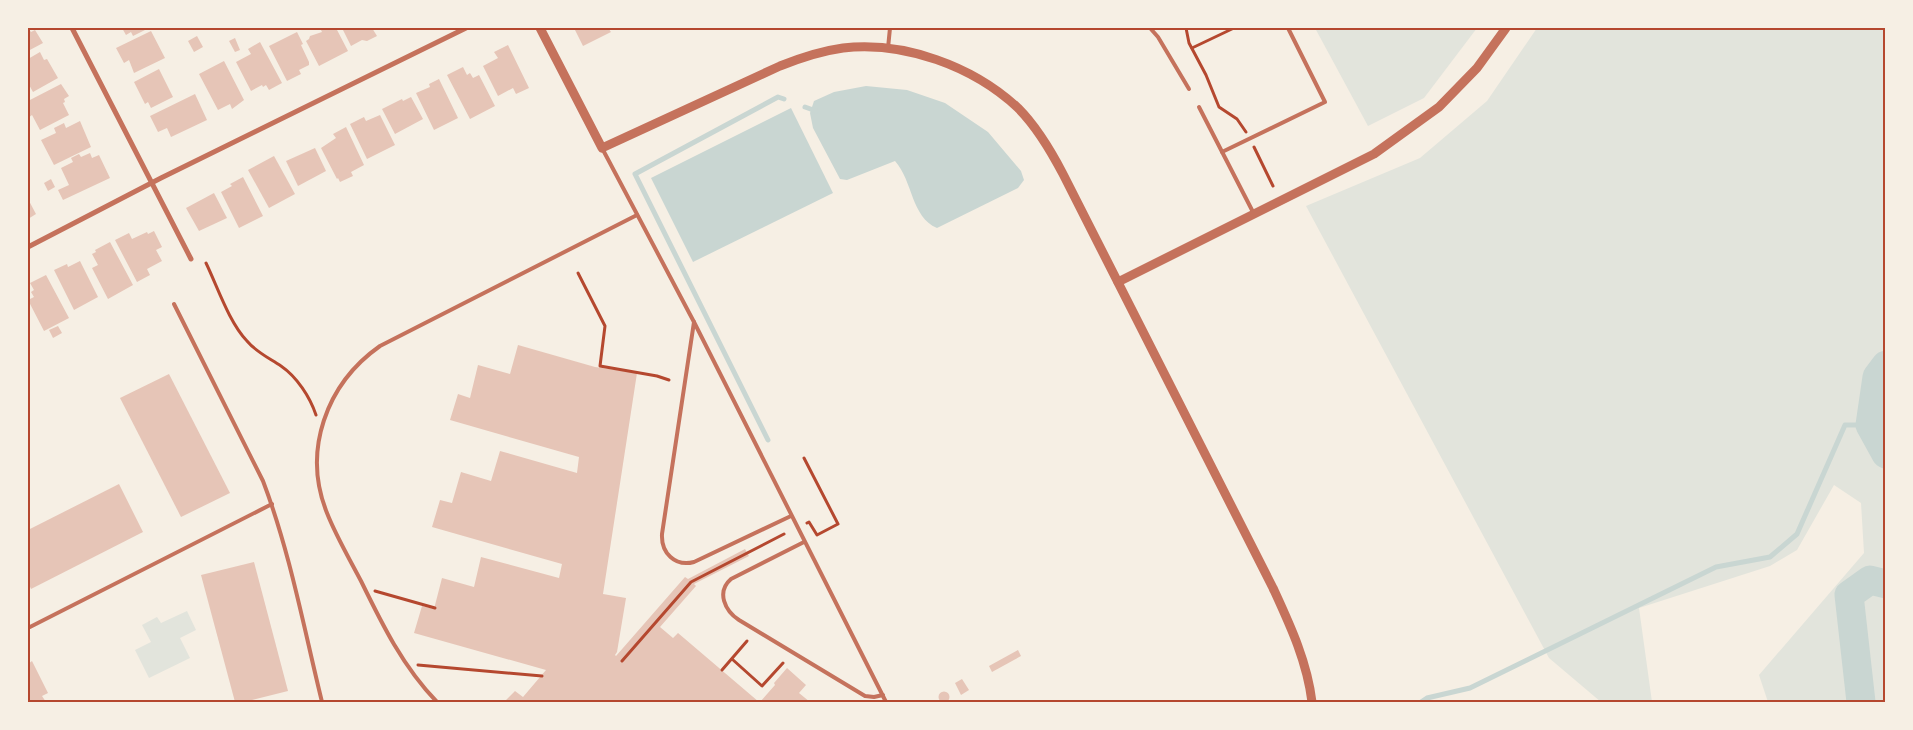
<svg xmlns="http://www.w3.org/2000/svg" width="1913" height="730" viewBox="0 0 1913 730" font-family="Spectral,serif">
	<rect width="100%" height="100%" fill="#f6efe4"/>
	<g fill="#e2e4dc">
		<path d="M1315,28h162l-53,70 -56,28z"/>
		<path d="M1537,28h348v674h-117l-9,-27 105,-122 -3,-50 -27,-18 -37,65 -27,16 -131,42 13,94h-51l-52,-44 -243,-452 114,-48 67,-57z"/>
		<path d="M187,611l9,19 -16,8 10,20 -41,20 -14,-28 16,-8 -9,-17 15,-8 4,6z"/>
	</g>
	<g fill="#c9d6d2">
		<path d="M866,86l41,4 38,13 43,29 33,39 3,9 -6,8 -81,40c-26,-11 -24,-47 -42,-67l-48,19 -7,-1 -27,-51 -3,-15 4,-12 20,-9z"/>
		<path d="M791,108l42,85 -140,69 -42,-84z"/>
	</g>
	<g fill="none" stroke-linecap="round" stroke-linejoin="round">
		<g stroke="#c9d6d2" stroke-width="5">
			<path d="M805,107l11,4"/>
			<path d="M768,440l-133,-266 143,-77 6,2"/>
			<path d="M1421,702l6,-4 43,-10 246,-121 54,-10 27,-23 48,-109h25"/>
		</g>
		<g stroke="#c9d6d2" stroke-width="29">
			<path d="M1886,365l-9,12 -7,48 16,29"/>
			<path d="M1861,702l-12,-107 21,-15 16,4"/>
		</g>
	</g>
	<g fill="#e6c5b7">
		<path d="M28,28l3,4 4,-2 8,13 -15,8z"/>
		<path d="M117,28h29l1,1 -14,7 -2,-4 -5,3 -4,-7 -4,2z"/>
		<path d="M320,28h16l12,23 -29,15 -13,-25 3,-2 1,-3 12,-4z"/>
		<path d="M342,28h30l5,8 -10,5 -5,-1 -11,6z"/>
		<path d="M574,28h34l3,4 -28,14z"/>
		<path d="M151,31l14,27 -31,15 -5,-13 -5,3 -8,-15z"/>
		<path d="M297,32l6,12 -2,1 8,17v3l-10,5 2,4 -14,7 -18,-35z"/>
		<path d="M197,36l6,11 -9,5 -6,-11z"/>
		<path d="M235,38l5,12 -5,2 -6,-11z"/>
		<path d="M260,42l22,41 -13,7 -3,-5 -3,2 -1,-2 -11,6 -15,-29 15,-8 -3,-5z"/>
		<path d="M508,45l21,43 -13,6 -3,-6 -15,8 -15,-30 15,-8 -4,-6z"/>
		<path d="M40,52l4,8 3,-1 11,19 -25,14 -5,-9v-24z"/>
		<path d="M224,61l20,39 -12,9 -2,-5 -12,6 -19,-36z"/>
		<path d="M463,67l4,8 3,-2 3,5 6,-3 16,31 -25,13 -23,-44z"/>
		<path d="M159,69l14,28 -22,11 -3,-6 -3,2 -11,-22z"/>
		<path d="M439,79l19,39 -24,12 -18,-37 14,-6 -1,-3z"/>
		<path d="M61,84l8,12 -5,3 1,3 -2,1 6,12 -29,15 -8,-15 -4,3v-17z"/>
		<path d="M195,94l12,26 -36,17 -4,-9 -9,4 -8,-16z"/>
		<path d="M411,97l12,22 -28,15 -13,-25 20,-10 1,2z"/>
		<path d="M380,115l15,30 -28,14 -17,-35 14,-7 2,4z"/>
		<path d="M80,121l11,26 -37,18 -13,-25 15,-7 -2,-5 10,-5 2,5z"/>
		<path d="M346,127l18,38 -13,7 2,4 -13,6 -2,-4 -1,1 -16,-31 15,-10 -3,-4z"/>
		<path d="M315,148l11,23 -28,15 -12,-25z"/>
		<path d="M90,153l2,5 7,-3 11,23 -47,22 -5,-10 11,-5 -8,-17 12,-6 -2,-4 8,-4 2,3z"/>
		<path d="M274,156l21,38 -26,14 -21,-38z"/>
		<path d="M243,177l20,39 -24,12 -18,-36 11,-6 -2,-2z"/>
		<path d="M51,179l4,8 -7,4 -4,-8z"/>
		<path d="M214,193l13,25 -28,13 -13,-23z"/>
		<path d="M28,199l8,15 -8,5z"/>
		<path d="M154,231l8,16 -6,3 6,11 -15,8 3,6 -13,7 -22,-42 14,-7 3,6 15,-7 1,2z"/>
		<path d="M110,242l23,43 -25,14 -16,-31 6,-3 -6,-11 4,-2 -1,-2z"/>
		<path d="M80,261l18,36 -24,13 -20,-40 13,-6 1,3z"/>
		<path d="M46,275l23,43 -25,13 -16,-31 6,-3 -3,-5 3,-2 -4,-7z"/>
		<path d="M58,326l4,7 -9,5 -4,-8z"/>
		<path d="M518,345l77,22 42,6 -34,221 23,4 -9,54 -2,3 1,1 69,-79 3,2 57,-30 4,7 -55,28 2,2 -36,41 13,11 5,-5 81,69h-255l11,-11 8,6 23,-27 -132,-37 8,-27 12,3 8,-31 32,9 7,-30 78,21 3,-14 -130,-37 8,-27 12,3 9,-31 30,9 9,-30 77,22 2,-16 -129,-37 8,-26 12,4 8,-33 32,9z"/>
		<path d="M169,374l61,119 -49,24 -61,-119z"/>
		<path d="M119,484l24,48 -112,57 -3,-7v-52z"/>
		<path d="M254,562l34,129 -44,11h-9l-34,-127z"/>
		<path d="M1018,650l3,6 -29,16 -3,-6z"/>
		<path d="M32,661l16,32 -6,3 4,6h-18v-38z"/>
		<path d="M787,668l19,17 -7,8 11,9h-50l15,-17 -1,-2z"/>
		<path d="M962,679l7,11 -8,5 -6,-12z"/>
		<circle cx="944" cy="697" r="5.5"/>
	</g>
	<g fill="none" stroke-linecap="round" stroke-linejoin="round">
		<g stroke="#b5482f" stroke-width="3">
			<path d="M1186,28l3,15 17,32 13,32 18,12 9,13"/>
			<path d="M1192,48l42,-20"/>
			<path d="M1254,147l19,39"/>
			<path d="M206,263c12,25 23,59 41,78 9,11 22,17 34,25 16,11 29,31 35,49"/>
			<path d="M578,273l27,53 -5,40 57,10 12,4"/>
			<path d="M804,458l34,66 -21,11 -8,-13 -2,1"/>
			<path d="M375,591l60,17"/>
			<path d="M732,659l30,27 21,-23"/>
			<path d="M622,661l69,-79 93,-48"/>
			<path d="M418,665l124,11"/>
			<path d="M722,670l25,-29"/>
		</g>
		<g stroke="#c5725c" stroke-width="4">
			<path d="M1150,28l8,9 31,52"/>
			<path d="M888,48l2,-20"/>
			<path d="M1199,107l55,107"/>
			<path d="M602,148l92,174 192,380"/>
			<path d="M1222,152l103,-50 -37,-74"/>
			<path d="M174,304l89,177c27,71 41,148 59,221"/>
			<path d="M694,322l-32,212c-1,19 13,33 32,28l97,-46"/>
			<path d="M804,542l-73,37c-15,13 -6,32 8,41l126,76 9,1 9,-2"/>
			<path d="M28,628l244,-124"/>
			<path d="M437,702c-34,-35 -55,-78 -76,-121 -12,-23 -25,-45 -34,-68 -25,-62 -1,-129 53,-167l257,-131"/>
		</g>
		<g stroke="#c5725c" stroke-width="5">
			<path d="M72,28l119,231"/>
			<path d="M28,247l133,-69 305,-150"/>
		</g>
		<g stroke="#c5725c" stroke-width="9">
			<path d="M540,28l62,120 178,-82c20,-8 41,-15 63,-18 61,-7 130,18 175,60 19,19 33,43 45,66l210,414c17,37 34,73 39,114"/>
			<path d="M1118,282l256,-128 65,-47 38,-39 29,-40"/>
		</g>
	</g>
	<rect width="1913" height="730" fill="none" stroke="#f6efe4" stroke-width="58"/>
	<rect x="29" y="29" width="1855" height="672" fill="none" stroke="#b5482f" stroke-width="2"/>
</svg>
